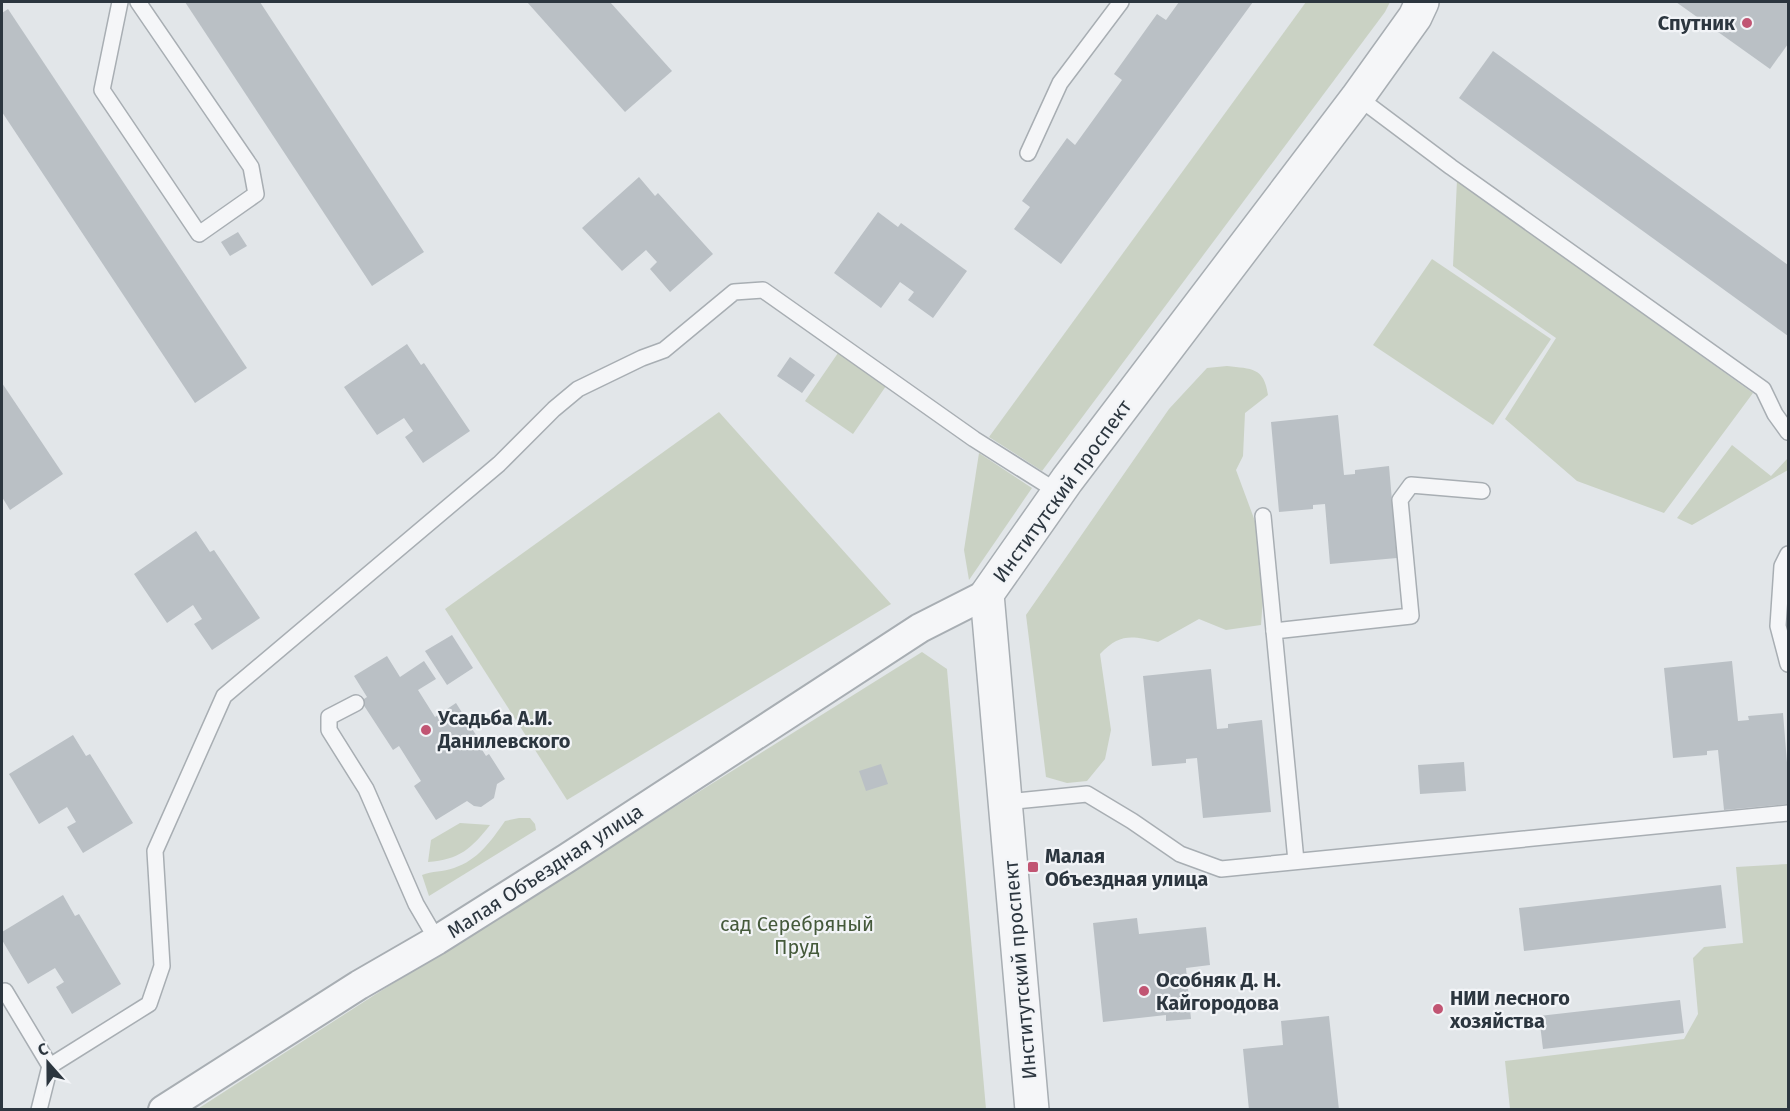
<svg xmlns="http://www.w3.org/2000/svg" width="1790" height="1111" viewBox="0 0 1790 1111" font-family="'Fira Sans',sans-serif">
	<rect width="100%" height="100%" fill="#e2e6e9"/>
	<g fill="#cad2c4">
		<path d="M1306,2h84l-5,10 -343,459 -53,-34z"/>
		<path d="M1457,180l296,213 -89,120 -87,-32 -72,-62 51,-81 -103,-72z"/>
		<path d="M1432,259l119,80 -58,86 -120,-80z"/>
		<path d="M838,353l48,33 -33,48 -48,-33z"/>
		<path d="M1227,366c25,3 37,1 41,29l-23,18 -2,43 -7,14 23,62 5,53 -3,40 -35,5 -27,-11 -41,23c-26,-6 -38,-9 -58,12l11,76 -6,29 -18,22 -20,2 -21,-6 -20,-162 143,-206 38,-41z"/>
		<path d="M719,412l172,192 -324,196 -122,-191z"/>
		<path d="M1732,445l39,31 17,-18v12l-96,55 -15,-7z"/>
		<path d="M979,453l53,35 -63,92 -5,-30z"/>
		<path d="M922,652l25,17 39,440 -790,1 180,-116z"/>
		<path d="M519,818h11l5,6 1,6 -107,66 -7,-21c10,-4 21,-3 32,-7 24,-8 37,-27 51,-47z"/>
		<path d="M460,823l30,2c-18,23 -31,35 -62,37l3,-22z"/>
		<path d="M1788,864v245h-278l-5,-48 179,-22 14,-25 -5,-56 11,-11 39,-4 -7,-76z"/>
	</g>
	<g fill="#bac0c5">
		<path d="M185,2h75l164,250 -52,34z"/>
		<path d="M527,2h83l62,69 -47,41z"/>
		<path d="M1179,2h74l-192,262 -47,-35 16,-22 -8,-6 45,-63 8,7 47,-65 -8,-6 43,-60 9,6z"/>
		<path d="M1676,2h112v42l-18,25z"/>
		<path d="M8,9l239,359 -52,35 -193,-291v-99z"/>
		<path d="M1493,51l295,214v71l-329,-238z"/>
		<path d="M639,177l16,19 3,-3 55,61 -43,38 -20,-23 7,-7 -11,-12 -24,21 -40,-43z"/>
		<path d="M878,212l20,15 3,-4 66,48 -34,47 -25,-18 6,-8 -14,-10 -19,26 -47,-35z"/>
		<path d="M238,232l9,14 -17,10 -9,-14z"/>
		<path d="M407,344l14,21 3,-2 46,68 -47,32 -18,-26 8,-6 -9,-13 -27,17 -33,-48z"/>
		<path d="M790,357l25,18 -13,18 -25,-17z"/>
		<path d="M2,383l61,91 -53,36 -8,-13z"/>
		<path d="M1338,415l6,60 11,-1v-4l34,-4 8,92 -67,6 -5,-60 -12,1v4l-34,3 -8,-90z"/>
		<path d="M196,531l14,21 4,-2 46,68 -48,32 -18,-26 8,-5 -9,-14 -26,18 -33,-49z"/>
		<path d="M452,635l21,33 -26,17 -22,-34z"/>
		<path d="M387,656l13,21 24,-16 12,18 -18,11 17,27 21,-14 25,40 -2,2 7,11 3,-2 16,25 -8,5 -3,14 -13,9 -7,-1 -7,-5 -31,19 -22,-34 7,-5 -22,-35 -6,4 -32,-49 6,-4 -13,-21z"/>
		<path d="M1732,661l6,60 11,-1 -1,-4 35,-3 5,62v29l-64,6 -6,-60 -11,1v4l-34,3 -9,-90z"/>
		<path d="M1211,669l6,60 11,-1v-4l34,-4 9,92 -68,6 -6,-60 -11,1v4l-34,3 -9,-90z"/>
		<path d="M73,735l13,21 4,-2 43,69 -50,30 -16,-26 9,-5 -9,-15 -28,17 -30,-50z"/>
		<path d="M1464,762l2,29 -46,3 -2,-29z"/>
		<path d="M881,764l7,20 -22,7 -7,-20z"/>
		<path d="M1721,885l5,43 -202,23 -5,-43z"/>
		<path d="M63,895l12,21 4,-2 42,70 -49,30 -16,-27 8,-5 -9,-14 -27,16 -26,-44v-8z"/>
		<path d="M1137,918l2,16 67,-7 4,38 -24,3 5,51 -25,2v-6l-63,7 -10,-99z"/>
		<path d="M1680,1000l4,33 -141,16 -4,-33z"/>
		<path d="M1329,1016l10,94h-90l-6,-61 40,-4 -2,-24z"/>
	</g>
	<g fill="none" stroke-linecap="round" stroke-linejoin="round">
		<g stroke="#a8aeb3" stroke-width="18">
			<g id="service">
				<path d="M120,2l-18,88 97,144 57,-40 -5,-27 -113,-165"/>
				<path d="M1357,98l14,9 80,60 312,222 12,25 13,18"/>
				<path d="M1028,153l32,-70 61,-81"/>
				<path d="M1263,516l11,115"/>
				<path d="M1788,554l-6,12 -4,60 10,38"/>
				<path d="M356,703l-27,14v13l37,59 50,115 21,36"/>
				<path d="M1006,802l81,-8 45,27 48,33 41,15 567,-56"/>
				<path d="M1296,861l-22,-230 137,-15 -11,-116 11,-15 71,6"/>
				<path d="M5,991l45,75"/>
				<path d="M39,1110l11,-44 99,-62 13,-38 -7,-115 69,-155 275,-232 55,-55 24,-20 64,-31 22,-8 70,-58 29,-2 211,149 84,53"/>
			</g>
		</g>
		<g stroke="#a8aeb3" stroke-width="32">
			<path id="minor" d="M163,1110l196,-125 78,-45 130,-82 353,-230 67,-34"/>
		</g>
		<g stroke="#a8aeb3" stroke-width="36">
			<path id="tertiary" d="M1032,1110l-45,-516 80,-114 290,-382 58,-81 7,-15"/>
		</g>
		<use href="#service" stroke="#f5f6f8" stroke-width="15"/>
		<use href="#minor" stroke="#f5f6f8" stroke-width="28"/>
		<use href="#tertiary" stroke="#f5f6f8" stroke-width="33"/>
	</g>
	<g fill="#c15573" stroke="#f2f4f7" stroke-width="2">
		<circle cx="1747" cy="23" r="6"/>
		<circle cx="426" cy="730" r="6"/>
		<rect x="1027" y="861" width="12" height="12" rx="3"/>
		<circle cx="1144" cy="991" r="6"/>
		<circle cx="1438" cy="1009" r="6"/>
	</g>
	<g text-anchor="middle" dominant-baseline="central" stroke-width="4.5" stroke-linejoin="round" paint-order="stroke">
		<g font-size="20" font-weight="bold" fill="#2c363f" stroke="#f2f4f7" text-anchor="start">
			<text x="1735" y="23" text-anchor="end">Спутник</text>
			<text x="438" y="718">Усадьба А.И.<tspan x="438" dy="23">Данилевского</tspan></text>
			<text x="1045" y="856">Малая<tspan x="1045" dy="23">Объездная улица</tspan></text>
			<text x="1156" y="980">Особняк Д. Н.<tspan x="1156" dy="23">Кайгородова</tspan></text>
			<text x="1450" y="998">НИИ лесного<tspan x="1450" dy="23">хозяйства</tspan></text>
		</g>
		<g font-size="20" fill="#2c363f" stroke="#f2f4f7">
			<text transform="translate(1062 491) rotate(-54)">Институтский проспект</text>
			<text transform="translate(545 871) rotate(-33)">Малая Объездная улица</text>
			<text transform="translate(1020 970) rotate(-95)">Институтский проспект</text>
		</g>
		<g font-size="20" fill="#455a3b" stroke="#f2f4f7">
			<text x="797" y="924">сад Серебряный<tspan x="797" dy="23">Пруд</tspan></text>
		</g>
	</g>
	<rect width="1790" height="1111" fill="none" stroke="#2c363f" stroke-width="6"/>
	<g transform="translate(48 1063) rotate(339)" stroke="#f2f4f7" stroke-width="4.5" paint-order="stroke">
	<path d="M0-4.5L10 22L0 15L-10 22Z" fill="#2c363f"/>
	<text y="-9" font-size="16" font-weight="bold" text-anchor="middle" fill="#2c363f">С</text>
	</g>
</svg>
